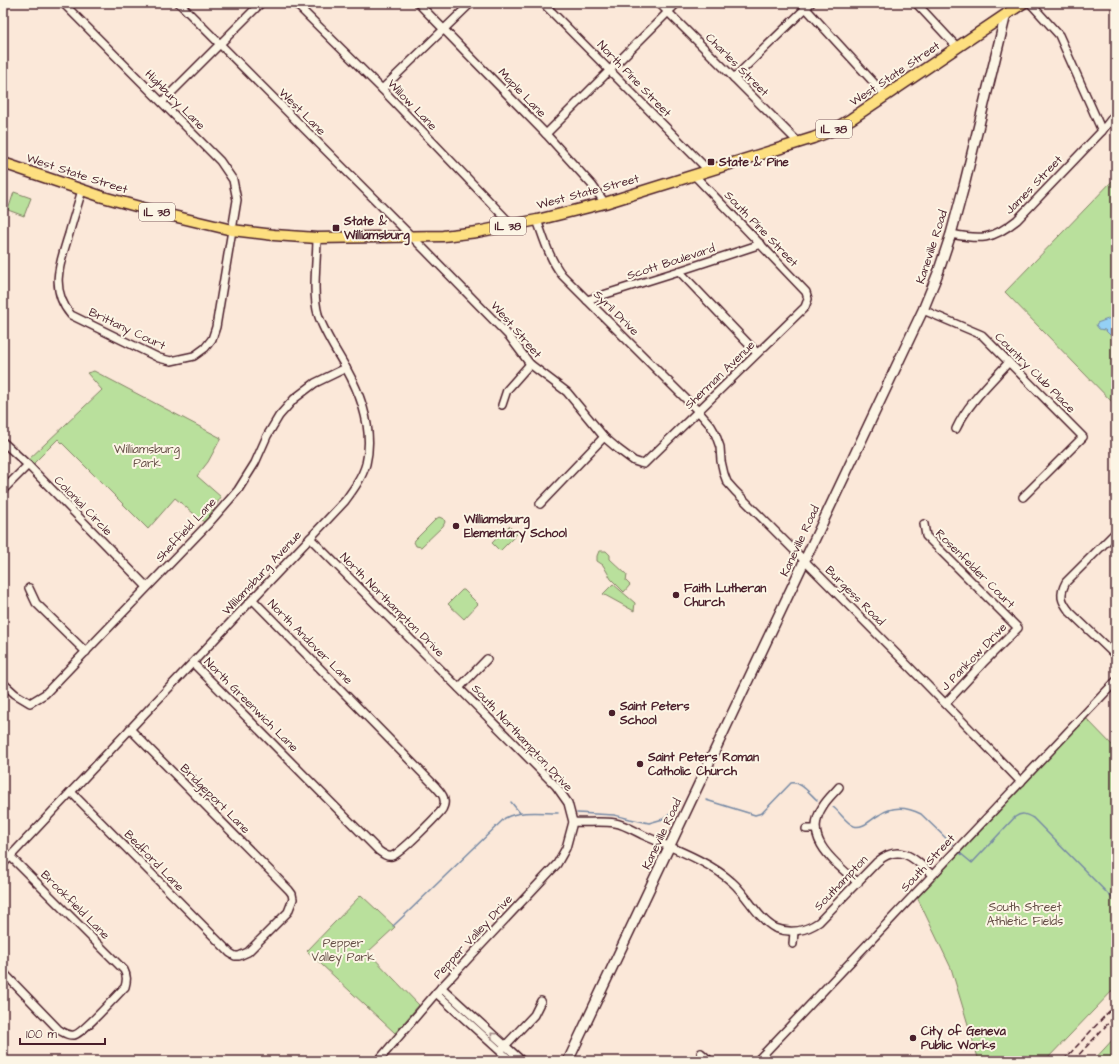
<svg xmlns="http://www.w3.org/2000/svg" width="1119" height="1064" viewBox="0 0 1119 1064" font-family="'Architects Daughter',sans-serif">
	<rect width="100%" height="100%" fill="#fbe8d9"/>
	<filter id="ink" filterUnits="userSpaceOnUse"><feTurbulence type="fractalNoise" baseFrequency=".025" numOctaves="2"/><feDisplacementMap in="SourceGraphic" scale="8" xChannelSelector="R" yChannelSelector="G"/><feConvolveMatrix kernelMatrix="1 2 1 2 8 2 1 2 1" color-interpolation-filters="sRGB"/></filter>
	<g filter="url(#ink)">
		<g fill="#b9e09c" stroke="#828064">
			<path d="M1116,177v229l-111,-114z"/>
			<path d="M14,192l17,6 -7,18 -16,-6z"/>
			<path d="M94,371l127,67 -13,24 -11,14 24,21 -16,26 -30,-25 -27,31 -90,-90 -26,26 -5,-4 75,-71 -15,-17z"/>
			<path d="M439,517l5,2 1,3 -2,4 -22,21 -5,-1 -2,-4 1,-2 21,-21z"/>
			<path d="M509,526l8,8 -17,17 -8,-8z"/>
			<path d="M599,551h7l4,4v4l17,16 -1,6 4,4 -6,7 -13,-13 -8,-14 -6,-4v-5z"/>
			<path d="M613,584l22,19 -1,8 -31,-17z"/>
			<path d="M462,590h2l14,14 -14,15 -16,-15z"/>
			<path d="M1085,717l31,32v238l-71,74h-66l-28,-93 -34,-71z"/>
			<path d="M361,895l34,32 -27,25 51,53 -24,28 -88,-82z"/>
			<path d="M1116,1036v25h-23z"/>
		</g>
		<path fill="#94d0f5" stroke="#7689a4" d="M1116,316v21l-6,-2 -5,-5 -6,-1 -3,-4 1,-2z"/>
		<g fill="none" stroke-linecap="round" stroke-linejoin="round">
			<g stroke="#7689a4" stroke-width="1.5">
				<path d="M706,800l49,15 7,-2 29,-30c10,-2 19,11 26,17"/>
				<path d="M511,802l9,11"/>
				<path d="M833,807c7,5 13,16 21,19 9,3 17,-7 25,-11 13,-9 28,-8 42,-1l32,31"/>
				<path d="M577,813l37,2 16,4 19,4 14,-4 11,-8"/>
				<path d="M960,853l12,10 43,-46c7,-5 11,-3 18,1l83,84"/>
				<path d="M393,926l16,-15 96,-93c16,-8 35,-5 53,-5"/>
			</g>
			<g stroke="#4a1f2b" stroke-width="10">
				<g id="street">
					<path d="M63,3l157,158 13,19 4,20 -21,127 -4,12 -7,9 -11,8 -23,5 -12,-3 -88,-43c-22,-26 -11,-52 -2,-81 4,-15 9,-30 13,-44"/>
					<path d="M179,3l247,248 83,85 21,28 37,28 37,45 14,12 16,12 6,2 4,1 6,-6 155,-151 3,-8 -2,-7 -112,-117"/>
					<path d="M295,3l87,86 130,136"/>
					<path d="M418,3l128,131 46,51 13,18"/>
					<path d="M543,3c56,56 110,112 166,168"/>
					<path d="M659,3l140,140"/>
					<path d="M801,3l85,93"/>
					<path d="M916,3l42,45"/>
					<path d="M1030,3l29,32 43,96"/>
					<path d="M734,78l77,-75"/>
					<path d="M382,89l89,-86"/>
					<path d="M162,102l99,-99"/>
					<path d="M546,134l131,-131"/>
					<path d="M537,220c7,19 12,38 25,55l136,136 13,15 4,7 5,14 1,14 3,13 3,8 8,9c96,96 192,193 286,291"/>
					<path d="M951,234c30,6 41,6 66,-14l85,-89 14,-18"/>
					<path d="M679,271l78,82"/>
					<path d="M587,300l92,-29 82,-27"/>
					<path d="M923,310l59,25 101,102 -60,60"/>
					<path d="M502,405l5,-15 23,-26"/>
					<path d="M956,429c12,-26 34,-46 53,-67"/>
					<path d="M3,442l25,23 119,122"/>
					<path d="M3,490l25,-25"/>
					<path d="M540,504l64,-67"/>
					<path d="M924,524l2,12 92,92 -35,35 -37,40"/>
					<path d="M1116,532l-50,50c-7,13 -5,19 4,30l46,44"/>
					<path d="M310,538l246,248 12,17 5,19 -7,26 -9,16 -121,129 -58,68"/>
					<path d="M29,588l7,15 50,49"/>
					<path d="M193,663l186,188c4,3 8,6 13,5 9,-3 42,-37 49,-45 2,-2 4,-8 3,-11 0,-5 -5,-9 -8,-13l-183,-187"/>
					<path d="M3,683l12,11 15,9 15,-9 165,-172 28,-32 17,-27 12,-27 12,-20 15,-17 21,-16 31,-15"/>
					<path d="M459,688l28,-29"/>
					<path d="M839,787c-5,6 -12,12 -16,19 -22,33 13,57 35,77"/>
					<path d="M71,792l159,161 5,3h4l9,-4 40,-40 5,-13 -1,-5 -3,-4 -159,-161"/>
					<path d="M573,822c14,1 28,-1 42,1 8,1 20,8 28,12 29,13 66,26 89,47 15,13 26,37 43,46 15,6 31,3 44,-6l58,-60c23,-20 38,-3 55,13"/>
					<path d="M806,829h10"/>
					<path d="M3,864l342,-363c8,-11 17,-23 21,-37 8,-33 -4,-67 -20,-96 -10,-18 -22,-35 -28,-54 -6,-21 -1,-54 -1,-76"/>
					<path d="M793,944l1,-12"/>
					<path d="M3,972l56,58c4,2 9,6 15,5 8,-1 43,-40 51,-48 2,-7 2,-11 -1,-17l-113,-113"/>
					<path d="M441,987l81,74"/>
					<path d="M436,993l75,68"/>
					<path d="M502,1049l32,-34 7,-14"/>
					<path d="M701,1053l9,8"/>
					<path d="M757,1061l359,-380"/>
				</g>
			</g>
			<g stroke="#4a1f2b" stroke-width="12">
				<path id="secondary" d="M568,1061l355,-751 15,-37 13,-39 13,-48 42,-172"/>
			</g>
			<g stroke="#4a1f2b" stroke-width="13">
				<path id="primary" d="M3,163l100,34 66,18 63,15 42,5 43,3 126,-2 34,-4 60,-12 68,-17 208,-65 18,-7 20,-12 172,-116"/>
			</g>
			<use href="#street" stroke="#fcf5e5" stroke-width="7"/>
			<use href="#secondary" stroke="#fcf5e5" stroke-width="9"/>
			<use href="#primary" stroke="#fddf80" stroke-width="10"/>
			<g stroke="#4a1f2b" stroke-width="1.5" stroke-dasharray="6 3" stroke-linecap="butt">
				<path d="M1063,1061l53,-57"/>
				<path d="M1073,1061l43,-46"/>
			</g>
		</g>
		<defs><path id="oneway-chevron" d="M-2-3.5L2.5 0L-2 3.5" fill="none" stroke-width="1.6" stroke-linecap="round" stroke-linejoin="round"/></defs>
		<use stroke="#a38a88" href="#oneway-chevron" transform="translate(493 1035) rotate(-137)"/>
	</g>
	<g fill="#4a1f2b" stroke="#fcf5e5" stroke-width="1.5">
		<rect x="707" y="158" width="8" height="8" rx="2"/>
		<rect x="332" y="224" width="8" height="8" rx="2"/>
		<circle cx="456" cy="526" r="4"/>
		<circle cx="676" cy="595" r="4"/>
		<circle cx="612" cy="713" r="4"/>
		<circle cx="640" cy="764" r="4"/>
		<circle cx="913" cy="1038" r="4"/>
	</g>
	<g text-anchor="middle" dominant-baseline="central" stroke-width="4" stroke-linejoin="round" paint-order="stroke">
		<g fill="#fcf5e5" stroke="#7f5f63" stroke-width="1">
			<rect x="816" y="120" width="36" height="18" rx="3"/>
			<rect x="139" y="203" width="36" height="18" rx="3"/>
			<rect x="490" y="217" width="36" height="18" rx="3"/>
		</g>
		<g font-size="11" font-weight="bold" fill="#4a1f2b">
			<text x="834" y="129">IL 38</text>
			<text x="157" y="212">IL 38</text>
			<text x="508" y="226">IL 38</text>
		</g>
		<g font-size="12" fill="#4a1f2b" stroke="#fcf5e5">
			<text transform="translate(737 65) rotate(45)">Charles Street</text>
			<text transform="translate(895 74) rotate(-34)">West State Street</text>
			<text transform="translate(634 79) rotate(46)">North Pine Street</text>
			<text transform="translate(522 93) rotate(46)">Maple Lane</text>
			<text transform="translate(175 100) rotate(45)">Highbury Lane</text>
			<text transform="translate(412 105) rotate(46)">Willow Lane</text>
			<text transform="translate(302 112) rotate(45)">West Lane</text>
			<text transform="translate(77 174) rotate(18)">West State Street</text>
			<text transform="translate(1034 185) rotate(-46)">James Street</text>
			<text transform="translate(588 192) rotate(-15)">West State Street</text>
			<text transform="translate(761 229) rotate(46)">South Pine Street</text>
			<text transform="translate(932 247) rotate(-72)">Kaneville Road</text>
			<text transform="translate(671 262) rotate(-18)">Scott Boulevard</text>
			<text transform="translate(616 313) rotate(45)">Syril Drive</text>
			<text transform="translate(127 329) rotate(25)">Brittany Court</text>
			<text transform="translate(516 330) rotate(49)">West Street</text>
			<text transform="translate(1035 373) rotate(45)">Country Club Place</text>
			<text transform="translate(720 375) rotate(-44)">Sherman Avenue</text>
			<text transform="translate(83 506) rotate(46)">Colonial Circle</text>
			<text transform="translate(186 530) rotate(-47)">Sheffield Lane</text>
			<text transform="translate(800 541) rotate(-65)">Kaneville Road</text>
			<text transform="translate(975 569) rotate(45)">Rosenfelder Court</text>
			<text transform="translate(262 573) rotate(-47)">Williamsburg Avenue</text>
			<text transform="translate(855 596) rotate(45)">Burgess Road</text>
			<text transform="translate(392 605) rotate(45)">North Northampton Drive</text>
			<text transform="translate(310 642) rotate(45)">North Andover Lane</text>
			<text transform="translate(974 657) rotate(-46)">J Pankow Drive</text>
			<text transform="translate(251 705) rotate(45)">North Greenwich Lane</text>
			<text transform="translate(522 738) rotate(47)">South Northampton Drive</text>
			<text transform="translate(215 799) rotate(45)">Bridgeport Lane</text>
			<text transform="translate(662 834) rotate(-65)">Kaneville Road</text>
			<text transform="translate(154 861) rotate(46)">Bedford Lane</text>
			<text transform="translate(928 863) rotate(-47)">South Street</text>
			<text transform="translate(841 883) rotate(-46)">Southampton</text>
			<text transform="translate(75 905) rotate(45)">Brookfield Lane</text>
			<text transform="translate(473 937) rotate(-47)">Pepper Valley Drive</text>
		</g>
		<g font-size="12" font-weight="bold" fill="#4a1f2b" stroke="#fcf5e5" text-anchor="start">
			<text x="719" y="162">State &amp; Pine</text>
			<text x="344" y="221">State &amp;<tspan x="344" dy="14">Williamsburg</tspan></text>
			<text x="464" y="519">Williamsburg<tspan x="464" dy="14">Elementary School</tspan></text>
			<text x="684" y="588">Faith Lutheran<tspan x="684" dy="14">Church</tspan></text>
			<text x="620" y="706">Saint Peters<tspan x="620" dy="14">School</tspan></text>
			<text x="648" y="757">Saint Peters Roman<tspan x="648" dy="14">Catholic Church</tspan></text>
			<text x="921" y="1031">City of Geneva<tspan x="921" dy="14">Public Works</tspan></text>
		</g>
		<g font-size="12" fill="#664f47" stroke="#fcf5e5">
			<text x="147" y="449">Williamsburg<tspan x="147" dy="14">Park</tspan></text>
			<text x="1025" y="907">South Street<tspan x="1025" dy="14">Athletic Fields</tspan></text>
			<text x="343" y="943">Pepper<tspan x="343" dy="14">Valley Park</tspan></text>
		</g>
	</g>
	<rect width="1119" height="1064" fill="none" stroke="#fcf5e5" stroke-width="16"/>
	<rect x="8" y="8" width="1103" height="1048" fill="none" stroke="#4a1f2b" stroke-width="1.5" filter="url(#ink)"/>
	<path d="M20 1038v6h85v-6" fill="none" stroke="#4a1f2b" stroke-width="2"/>
	<text x="26" y="1038" font-size="12" fill="#4a1f2b" stroke="#fcf5e5" stroke-width="3" paint-order="stroke">100 m</text>
</svg>
